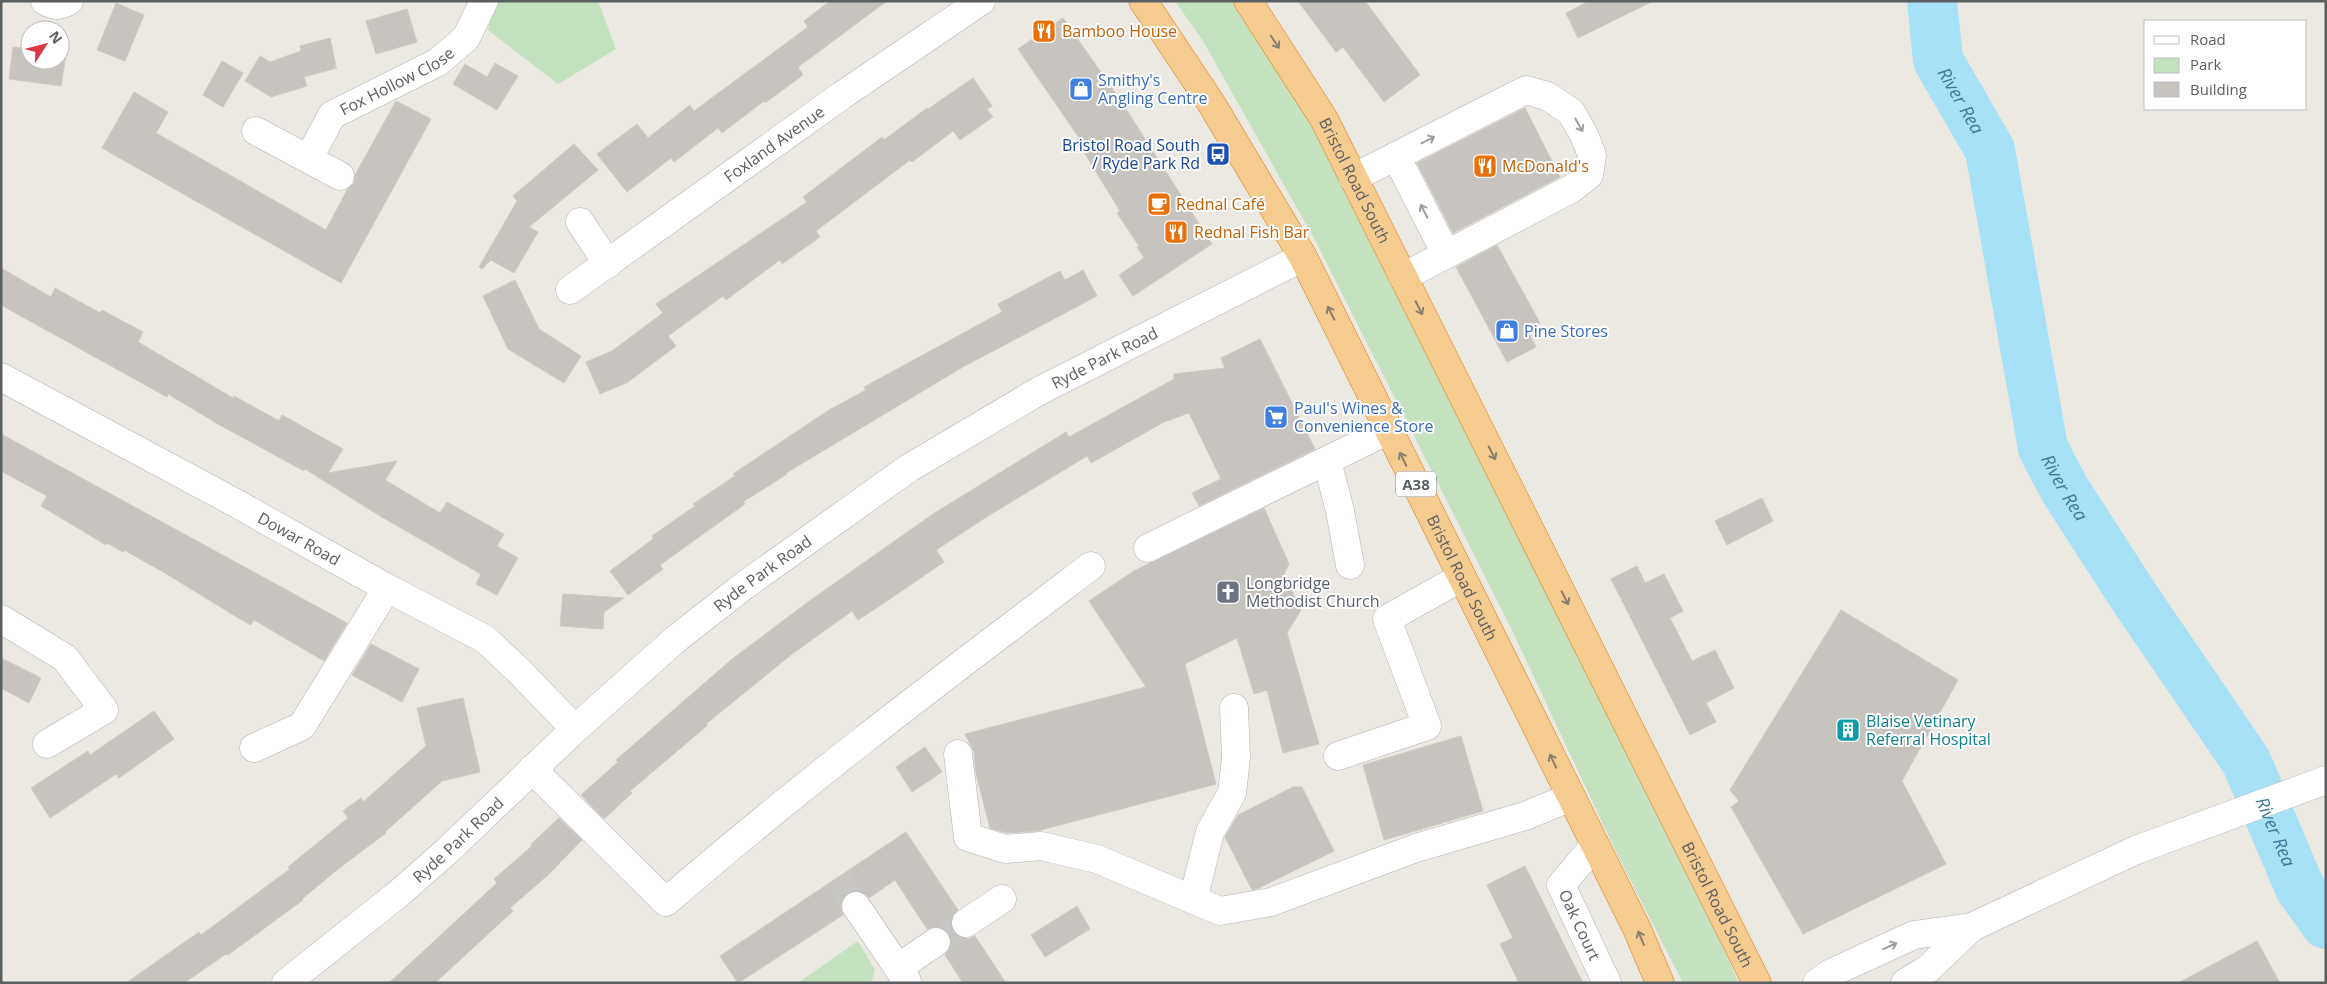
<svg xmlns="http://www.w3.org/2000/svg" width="2327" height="984" viewBox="0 0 2327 984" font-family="'Open Sans',sans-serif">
	<rect width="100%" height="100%" fill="#ece8e2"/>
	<g fill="#c5e2c0">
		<path d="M495,1h103l18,48 -58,35 -70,-54z"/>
		<path d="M1175,1h60l82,126 354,707 68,149h-56l-66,-129 -107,-228 -195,-386 -112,-199z"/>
		<path d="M858,941l17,29 -4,13h-73z"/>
	</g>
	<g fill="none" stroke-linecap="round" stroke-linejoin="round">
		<path stroke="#a6e1f8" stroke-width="50" id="s1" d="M1932,1l6,59 52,90 53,298 22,42 69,107 112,164 54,127 26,36"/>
	</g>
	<g fill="#c7c3be" stroke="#d0c9c1">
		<path d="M830,1h57l-89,66 5,8 -38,28 -1,-2 -42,32 -4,-5 -44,34 -3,-4 -44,34 -30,-38 40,-30 11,14 42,-33 4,6 114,-84 -4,-6z"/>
		<path d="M1298,1h67l55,74 -36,27 -41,-55 -7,5z"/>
		<path d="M1589,1h64l-75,37 -12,-25z"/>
		<path d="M116,3l28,12 -19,46 -28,-11z"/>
		<path d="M407,9l10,33 -41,12 -10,-33z"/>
		<path d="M1063,18l56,80 93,146 -79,52 -14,-21 25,-17 -7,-11 2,-1 -22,-33 3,-2 -41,-67 3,-2 -64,-93z"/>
		<path d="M330,38l6,28 -2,1 3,1 -33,9 3,9 -36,11 -26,-16 15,-25 10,6 31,-11 -1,-5z"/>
		<path d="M13,47l17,2v11h30v-7l6,1 -5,32 -52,-7z"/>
		<path d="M222,61l21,12 -20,34 -20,-12z"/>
		<path d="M495,63l23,13 -21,34 -44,-26 12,-20 22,13z"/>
		<path d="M973,78l19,28 -5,3 6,8 -33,23 -7,-9 -41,31 -2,-2 -94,71 4,6 -38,27 -2,-4 -54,40 -3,-4 -55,40 8,10 -48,36 -28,12 -14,-32 26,-11 51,-38 -7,-9 151,-102 -4,-5 79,-60 2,3 43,-32 1,1z"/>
		<path d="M134,92l34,20 -12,21 170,97 21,-40 7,-7 1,-8 41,-74 35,18 -90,164 -239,-135z"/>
		<path d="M1525,108l35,69 -107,56 -36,-70z"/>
		<path d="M574,144l24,26 -69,57 9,5 -24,41 -23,-13 -9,9 -3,-2 38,-66 -4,-5z"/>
		<path d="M1497,245l43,78 -13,7 9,17 -29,15 -51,-95z"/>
		<path d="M1,268l50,29 4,-9 45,25 2,-3 41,22 -5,10 95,56 1,-2 45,25 3,-6 61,34 -15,24 69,-12 -12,19 55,33 7,-11 57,32 -7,12 21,12 -21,37 -21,-11 5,-10 -101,-58 -75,-47 -1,2 -86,-47 -50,-30 -1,3 -166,-92z"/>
		<path d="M1083,270l14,26 -136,72 -175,105 1,1 -44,28 2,2 -85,61 3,4 -35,26 -18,-24 43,-32 -1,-3 43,-30 -2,-2 42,-28 -2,-2 96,-64 37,-20 -2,-3 138,-75 -4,-8 62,-33 5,9z"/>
		<path d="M515,280l24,49 42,27 -17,27 -56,-34 -25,-53z"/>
		<path d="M1260,339l55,110 -116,57 -7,-13 29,-14 -32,-66 -25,9 -73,41 -4,-7 -99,60 -52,34 8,12 -63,43 -23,15 -6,-9 -60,43 -86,70 2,1 -78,66 2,2 -28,26 -23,-24 37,-33 -2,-2 115,-100 77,-58 125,-88 133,-82 3,5 105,-58v-5l51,-6 -4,-10z"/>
		<path d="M1,434l346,189 -23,38 -70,-41 -3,5 -11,-6 -75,-46 -41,-23 -1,2 -16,-9 -1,2 -65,-39 6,-10 -46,-25z"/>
		<path d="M1762,498l11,23 -46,24 -12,-24z"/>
		<path d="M1264,508l25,56 -5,10 17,36 -14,23 32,111 -36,9 -16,-63 -13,4 -17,-56 -52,26 31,120 -179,47 -30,2 -17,-5 -14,-54 -2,-22 -9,-18 181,-47 -57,-86 45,-30z"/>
		<path d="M1637,566l8,17 19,-9 19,37 -13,7 22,43 23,-11 19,38 -28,15 10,19 -26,13 -79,-156z"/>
		<path d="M563,594l61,4 -20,14 -1,17 -43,-3z"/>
		<path d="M1841,610l117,70 -56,101 44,83 -143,70 -72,-127 8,-6 -9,-11z"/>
		<path d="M371,644l48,25 -17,33 -50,-27z"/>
		<path d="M1,658l40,20 -12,25 -28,-15z"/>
		<path d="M463,698l17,74 -38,9 -57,51 1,1 -48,36 -36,30 1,1 -75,55 -2,-1 -42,29h-58l73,-51 2,3 89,-66 -2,-2 60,-49 -5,-7 18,-13 2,4 63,-56 -9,-38z"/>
		<path d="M154,711l20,28 -55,39 -3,-4 -66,44 -19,-30 57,-37 2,4z"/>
		<path d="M1461,736l22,75 -99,29 -21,-75z"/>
		<path d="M925,747l17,25 -30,20 -16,-25z"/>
		<path d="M1293,787h9l32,64 -75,37 -7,2 -27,-53 13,-22z"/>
		<path d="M559,818l23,22 -34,35 -38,33 3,3 -78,72h-46l108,-100 -3,-4 38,-33 -1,-2z"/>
		<path d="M906,832l52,78 -6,6 -2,8 3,8 6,5 8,2 8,-3 31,47h-43l-18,-28 5,-7 2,-7 -3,-7 -7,-6 -8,-1 -7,2 -32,-49 -26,18 -7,-6 -8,-1 -6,2 -6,7 -1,8 2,7 -105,68 -18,-27z"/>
		<path d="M1525,866l58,117h-64l-19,-39 13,-6 -26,-53z"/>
		<path d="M1077,906l13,23 -45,28 -14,-22z"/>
		<path d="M2257,941l23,42h-102z"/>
	</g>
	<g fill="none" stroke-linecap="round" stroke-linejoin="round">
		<g stroke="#c8c6c2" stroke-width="28" stroke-dasharray="28 14" stroke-linecap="butt">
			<path d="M838,878l18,28"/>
			<path d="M936,942l30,-19"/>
		</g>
		<g stroke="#afb3b6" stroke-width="29">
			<g id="minor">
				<path d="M45,1c8,5 16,5 24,0"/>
				<path d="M256,131l84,45"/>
				<path d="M1396,156l50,98"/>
				<path id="s2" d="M309,158l23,-43 106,-53 28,-24 18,-37"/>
				<path d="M1353,178l173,-88 21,6 24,16 13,23 8,20 -3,20 -18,14 -168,88"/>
				<path d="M580,222l28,42"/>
				<path id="s3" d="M570,290l271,-194 140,-95"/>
				<path id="s4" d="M1,377l231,124 155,87 98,51 33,31 57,59"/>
				<path d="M1327,461l13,50 10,54"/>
				<path d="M1148,548l241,-118"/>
				<path d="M1,619l64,39 39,52 -57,34"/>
				<path d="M254,748l48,-22 85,-138"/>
				<path d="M958,754l10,83 37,12 36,-3 56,13 123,52 51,-9 145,-54 109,-32 46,-19"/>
				<path d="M1338,756l89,-30 -40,-107 75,-42"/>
				<path d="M532,769l134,133c137,-119 281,-227 425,-336"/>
				<path id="s5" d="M1594,846l-33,39 46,98"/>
				<path d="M1193,900l17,-68 22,-39 4,-35 -2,-50"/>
				<path d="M856,906l51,75 -2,2"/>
				<path d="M966,923l36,-24"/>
				<path d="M898,968l38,-26"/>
				<path id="s6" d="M286,983l111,-88 49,-43 129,-123 102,-91 68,-53 164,-117 130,-77 264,-134"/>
				<path d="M1817,983l14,-10 83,-38 58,-8 164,-77 190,-70"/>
				<path d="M1905,983l23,-14 44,-42"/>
			</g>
		</g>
		<g stroke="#dd7d11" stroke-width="29">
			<g id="highway">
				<path id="s7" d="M1143,1l68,102 92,154 334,672 23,54"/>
				<path id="s8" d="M1248,1l76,118 433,864"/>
			</g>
		</g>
		<use href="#minor" stroke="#fff" stroke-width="28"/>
		<use href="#highway" stroke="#f5cb90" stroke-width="28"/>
	</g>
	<defs><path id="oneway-shaft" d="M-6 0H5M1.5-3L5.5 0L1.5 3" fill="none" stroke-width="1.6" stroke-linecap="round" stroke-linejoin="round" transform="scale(1.25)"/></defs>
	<g stroke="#887f70">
		<use href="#oneway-shaft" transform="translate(1275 42) rotate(57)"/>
		<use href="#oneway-shaft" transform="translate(1419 308) rotate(63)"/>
		<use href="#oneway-shaft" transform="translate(1331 313) rotate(-117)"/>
		<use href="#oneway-shaft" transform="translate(1492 453) rotate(63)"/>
		<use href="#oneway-shaft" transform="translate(1403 459) rotate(-116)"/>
		<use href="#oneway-shaft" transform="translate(1565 598) rotate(63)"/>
		<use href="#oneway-shaft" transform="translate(1553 761) rotate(-116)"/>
		<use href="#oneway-shaft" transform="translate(1641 938) rotate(-113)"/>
	</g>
	<g stroke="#9c9fa1">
		<use href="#oneway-shaft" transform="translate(1579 125) rotate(60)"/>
		<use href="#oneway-shaft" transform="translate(1428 140) rotate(-27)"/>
		<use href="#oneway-shaft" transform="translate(1424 211) rotate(-117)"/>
		<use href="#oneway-shaft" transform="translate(1890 946) rotate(-24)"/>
	</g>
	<defs>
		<g id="restaurant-square" transform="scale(1.25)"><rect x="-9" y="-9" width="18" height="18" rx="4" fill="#e8710a" stroke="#fff"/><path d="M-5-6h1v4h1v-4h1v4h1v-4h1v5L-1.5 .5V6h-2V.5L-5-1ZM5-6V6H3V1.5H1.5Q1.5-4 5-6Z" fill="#fff"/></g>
		<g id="shop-square" transform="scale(1.25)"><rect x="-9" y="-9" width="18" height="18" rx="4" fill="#3f7fe0" stroke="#fff"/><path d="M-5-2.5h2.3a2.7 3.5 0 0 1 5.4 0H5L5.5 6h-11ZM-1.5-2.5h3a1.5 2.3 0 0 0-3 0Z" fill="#fff"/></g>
		<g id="bus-square" transform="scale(1.25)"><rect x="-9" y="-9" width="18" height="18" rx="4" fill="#1a4fb4" stroke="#fff"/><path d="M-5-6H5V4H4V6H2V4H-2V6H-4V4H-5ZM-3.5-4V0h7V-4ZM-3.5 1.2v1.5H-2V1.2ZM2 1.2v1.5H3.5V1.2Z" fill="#fff"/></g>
		<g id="cafe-square" transform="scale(1.25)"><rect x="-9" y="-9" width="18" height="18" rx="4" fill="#e8710a" stroke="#fff"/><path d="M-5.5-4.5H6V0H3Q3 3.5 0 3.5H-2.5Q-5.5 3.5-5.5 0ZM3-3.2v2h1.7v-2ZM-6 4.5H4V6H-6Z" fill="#fff"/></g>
		<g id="supermarket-square" transform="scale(1.25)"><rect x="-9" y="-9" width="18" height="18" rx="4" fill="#3f7fe0" stroke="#fff"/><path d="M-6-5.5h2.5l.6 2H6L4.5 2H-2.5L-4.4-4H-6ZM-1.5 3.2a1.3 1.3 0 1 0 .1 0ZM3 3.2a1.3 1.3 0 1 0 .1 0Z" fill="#fff"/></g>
		<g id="church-square" transform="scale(1.25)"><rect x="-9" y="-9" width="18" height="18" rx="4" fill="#6b7280" stroke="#fff"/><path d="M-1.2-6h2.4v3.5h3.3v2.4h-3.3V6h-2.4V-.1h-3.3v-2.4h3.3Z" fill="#fff"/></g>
		<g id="building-square" transform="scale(1.25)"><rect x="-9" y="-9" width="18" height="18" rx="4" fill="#0f9aa8" stroke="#fff"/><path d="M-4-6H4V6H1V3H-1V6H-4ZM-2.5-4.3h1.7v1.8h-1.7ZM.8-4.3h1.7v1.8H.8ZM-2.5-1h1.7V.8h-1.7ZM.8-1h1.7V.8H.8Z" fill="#fff"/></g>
	</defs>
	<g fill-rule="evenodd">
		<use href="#restaurant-square" x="1044" y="31"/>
		<use href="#shop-square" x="1081" y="89"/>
		<use href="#bus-square" x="1218" y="154"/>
		<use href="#restaurant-square" x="1485" y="166"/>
		<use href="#cafe-square" x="1159" y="204"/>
		<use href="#restaurant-square" x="1176" y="232"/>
		<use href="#shop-square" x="1507" y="331"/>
		<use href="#supermarket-square" x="1276" y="417"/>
		<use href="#church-square" x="1228" y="592"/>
		<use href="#building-square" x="1848" y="730"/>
	</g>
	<g text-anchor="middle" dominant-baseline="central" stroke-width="4" stroke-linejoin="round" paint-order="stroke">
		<rect fill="#fff" stroke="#8c8f91" stroke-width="1" x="1396" y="471.5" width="40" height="25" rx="4"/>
		<g font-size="15" font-weight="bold" fill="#5a5f62">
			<text x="1416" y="484">A38</text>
		</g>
		<g font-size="16" fill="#c56008" stroke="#fff" text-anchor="start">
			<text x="1062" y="31">Bamboo House</text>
			<text x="1502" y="166">McDonald's</text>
			<text x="1176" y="204">Rednal Café</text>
			<text x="1194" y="232">Rednal Fish Bar</text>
		</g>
		<g font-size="16" fill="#5a5f62" stroke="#fff">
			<text stroke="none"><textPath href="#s2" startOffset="122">Fox Hollow Close</textPath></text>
			<text stroke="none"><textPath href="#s3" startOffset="251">Foxland Avenue</textPath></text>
			<text stroke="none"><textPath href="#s8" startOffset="209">Bristol Road South</textPath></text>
			<text stroke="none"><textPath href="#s6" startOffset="1034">Ryde Park Road</textPath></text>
			<text stroke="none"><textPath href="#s4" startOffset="339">Dowar Road</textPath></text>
			<text stroke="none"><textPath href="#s6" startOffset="629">Ryde Park Road</textPath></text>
			<text stroke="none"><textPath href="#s7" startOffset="660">Bristol Road South</textPath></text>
			<text stroke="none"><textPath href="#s6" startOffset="224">Ryde Park Road</textPath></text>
			<text stroke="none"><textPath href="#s8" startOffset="1019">Bristol Road South</textPath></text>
			<text stroke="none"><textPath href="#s5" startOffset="95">Oak Court</textPath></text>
		</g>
		<g font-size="16" fill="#366cbe" stroke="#fff" text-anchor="start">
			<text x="1098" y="80">Smithy's<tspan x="1098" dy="18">Angling Centre</tspan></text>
			<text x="1524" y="331">Pine Stores</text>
			<text x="1294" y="408">Paul's Wines &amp;<tspan x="1294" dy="18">Convenience Store</tspan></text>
		</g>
		<g font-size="16" fill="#164399" stroke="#fff" text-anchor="end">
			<text x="1200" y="145">Bristol Road South<tspan x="1200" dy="18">/ Ryde Park Rd</tspan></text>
		</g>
		<g font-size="16" fill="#5b616d" stroke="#fff" text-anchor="start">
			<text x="1246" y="583">Longbridge<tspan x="1246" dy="18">Methodist Church</tspan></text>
		</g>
		<g font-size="16" fill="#0d838f" stroke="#fff" text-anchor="start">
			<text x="1866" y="721">Blaise Vetinary<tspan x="1866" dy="18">Referral Hospital</tspan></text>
		</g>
		<g font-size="18" font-style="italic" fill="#3f7897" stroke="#fff">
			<text stroke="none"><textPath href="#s1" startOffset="106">River Rea</textPath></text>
			<text stroke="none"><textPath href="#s1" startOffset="511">River Rea</textPath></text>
			<text stroke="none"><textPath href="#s1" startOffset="916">River Rea</textPath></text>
		</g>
	</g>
	<rect width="2327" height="984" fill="none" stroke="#5a5f62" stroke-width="5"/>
	<rect x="2144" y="20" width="162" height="90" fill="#ffffff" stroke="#bdbfc0"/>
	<rect x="2154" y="36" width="25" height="8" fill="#ffffff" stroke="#bdbfc0"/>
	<text x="2190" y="45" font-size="15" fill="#5a5f62">Road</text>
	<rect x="2154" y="58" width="25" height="15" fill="#c5e2c0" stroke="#bdbfc0"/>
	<text x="2190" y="70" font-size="15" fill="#5a5f62">Park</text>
	<rect x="2154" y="82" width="25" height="15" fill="#c7c3be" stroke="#bdbfc0"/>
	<text x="2190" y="95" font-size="15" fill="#5a5f62">Building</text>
	<g transform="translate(45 45) rotate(54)"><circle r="24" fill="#ffffff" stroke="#bdbfc0"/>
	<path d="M0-4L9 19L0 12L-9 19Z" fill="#dc3845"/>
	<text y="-8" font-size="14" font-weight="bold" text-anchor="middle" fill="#5a5f62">N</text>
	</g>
</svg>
